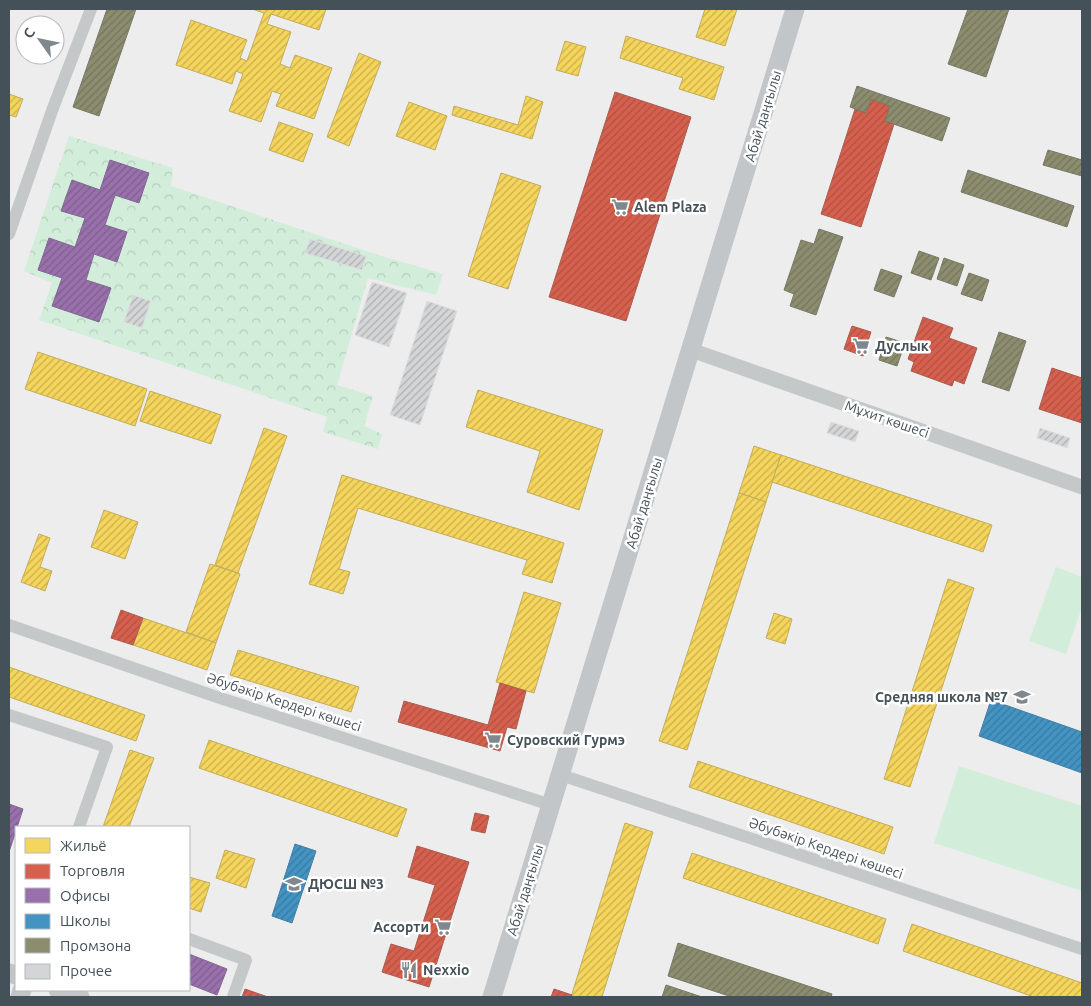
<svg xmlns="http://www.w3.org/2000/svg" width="1091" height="1006" viewBox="0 0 1091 1006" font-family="Ubuntu,sans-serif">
	<defs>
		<pattern id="forest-crowns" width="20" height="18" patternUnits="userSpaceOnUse" patternTransform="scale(1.25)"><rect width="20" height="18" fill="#d2edda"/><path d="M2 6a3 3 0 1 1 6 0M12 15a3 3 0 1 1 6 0" fill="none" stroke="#b6cdbd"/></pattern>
		<pattern id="homes-hatch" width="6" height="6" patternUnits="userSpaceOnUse" patternTransform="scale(1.25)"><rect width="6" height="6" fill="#f6d55c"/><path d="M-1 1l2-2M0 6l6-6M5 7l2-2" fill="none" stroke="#c9af4f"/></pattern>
		<pattern id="shops-hatch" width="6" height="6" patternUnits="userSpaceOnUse" patternTransform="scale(1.25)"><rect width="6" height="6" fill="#d6604d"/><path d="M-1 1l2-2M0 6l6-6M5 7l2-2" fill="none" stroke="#af5243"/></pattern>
		<pattern id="offices-hatch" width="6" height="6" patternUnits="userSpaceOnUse" patternTransform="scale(1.25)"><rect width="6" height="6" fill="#9970ab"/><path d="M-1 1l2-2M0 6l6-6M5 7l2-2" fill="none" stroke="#7f5e8e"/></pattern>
		<pattern id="schools-hatch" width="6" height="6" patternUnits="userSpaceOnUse" patternTransform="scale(1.25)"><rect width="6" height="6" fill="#4393c3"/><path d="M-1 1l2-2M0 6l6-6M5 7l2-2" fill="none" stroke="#3a7aa1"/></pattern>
		<pattern id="industry-hatch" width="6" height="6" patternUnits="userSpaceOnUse" patternTransform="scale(1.25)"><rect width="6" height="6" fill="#8c8c6e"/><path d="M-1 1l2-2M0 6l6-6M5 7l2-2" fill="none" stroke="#74755d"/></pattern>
		<pattern id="building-hatch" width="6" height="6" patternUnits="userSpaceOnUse" patternTransform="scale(1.25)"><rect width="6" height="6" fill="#d4d5d6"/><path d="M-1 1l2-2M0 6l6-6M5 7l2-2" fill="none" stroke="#aeafb1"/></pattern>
	</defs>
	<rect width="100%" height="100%" fill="#eeeded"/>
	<path fill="url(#forest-crowns)" d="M69,136l104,32 -2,18 204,68 68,20 -7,21 -68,-17 -31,107 36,11 -9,30 18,8 -4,15 -55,-17 4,-15 -288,-97 13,-37 -28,-12z"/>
	<g fill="#d2edda">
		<path d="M1056,567l26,10v30l-16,47 -37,-13z"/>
		<path d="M959,766l123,40v85l-148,-48z"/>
	</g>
	<g fill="url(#homes-hatch)" stroke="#c1ad5b">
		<path d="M252,9h74l-7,21 -48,-16 -4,10 24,8 -11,32 10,4 5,-13 37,13 -18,51 -38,-13 5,-12 -9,-3 -11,31 -32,-11 14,-37 -7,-3 -4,13 -56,-19 15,-45 56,20 -7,18 7,3 17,-48z"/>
		<path d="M705,9h32l-12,37 -29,-9z"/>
		<path d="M26,21l12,4h-13v16l-6,-2z"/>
		<path d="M626,36l98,31 -10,33 -35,-11 4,-11 -63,-20z"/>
		<path d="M565,41l21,6 -8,29 -22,-6z"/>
		<path d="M359,53l22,9 -32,84 -22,-9z"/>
		<path d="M9,94l14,5 -7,18 -7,-2z"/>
		<path d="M526,96l17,6 -11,37 -80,-24 2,-9 64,19z"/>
		<path d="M409,102l38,14 -12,34 -39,-14z"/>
		<path d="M279,122l34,12 -10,28 -34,-12z"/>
		<path d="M501,173l40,13 -33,103 -40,-13z"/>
		<path d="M38,352l109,37 -12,37 -110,-37z"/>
		<path d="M478,390l125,40 -24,80 -52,-18 13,-41 -74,-24z"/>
		<path d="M150,391l71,24 -10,29 -71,-23z"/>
		<path d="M264,428l23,8 -49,137 -23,-8z"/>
		<path d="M754,446l27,9 -15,47 -27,-9z"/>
		<path d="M781,455l211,70 -9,27 -211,-70z"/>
		<path d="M342,475l222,68 -12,40 -30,-9 5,-14 -169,-52 -19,61 11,3 -7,22 -34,-10z"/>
		<path d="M739,493l27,9 -79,248 -28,-9z"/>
		<path d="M104,510l34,12 -13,37 -34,-12z"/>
		<path d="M39,534l11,4 -10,29 12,4 -7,20 -24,-9z"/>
		<path d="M210,564l30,10 -24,69 -30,-11z"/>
		<path d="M948,579l26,9 -64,199 -26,-8z"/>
		<path d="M524,592l37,11 -27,90 -38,-11z"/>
		<path d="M774,613l18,6 -7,25 -19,-6z"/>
		<path d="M143,618l73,25 -9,27 -74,-25z"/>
		<path d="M238,650l121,37 -8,25 -121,-37z"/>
		<path d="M9,667l136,48 -9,26 -127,-44z"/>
		<path d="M209,740l198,69 -10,28 -198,-69z"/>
		<path d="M130,750l24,8 -25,69h-26z"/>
		<path d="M698,761l195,66 -9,27 -195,-67z"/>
		<path d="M625,823l28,9 -51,165h-31z"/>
		<path d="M225,850l30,9 -9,29 -30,-10z"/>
		<path d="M692,853l194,66 -8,25 -195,-66z"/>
		<path d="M189,877l21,6 -9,29 -12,-4z"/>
		<path d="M912,924l170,59v14h-48l-131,-46z"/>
	</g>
	<g fill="url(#shops-hatch)" stroke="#aa5c51">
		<path d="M615,92l76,25 -65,204 -77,-24z"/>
		<path d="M871,99l19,7 -5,15 9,3 -33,103 -40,-13 34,-105 11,4z"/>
		<path d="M923,317l30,11 -4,10 28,10 -13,36 -10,-4 -2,6 -41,-15 3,-9 -6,-3z"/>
		<path d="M852,326l19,6 -8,24 -19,-7z"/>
		<path d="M1052,368l30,10v45l-43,-14z"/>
		<path d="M121,610l22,8 -10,27 -22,-7z"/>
		<path d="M500,683l26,8 -10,38 -9,-2 -7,24 -102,-29 6,-21 84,24z"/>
		<path d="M475,813l14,3 -4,17 -14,-3z"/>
		<path d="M417,846l52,16 -40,125 -47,-15 9,-28 23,7 21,-66 -27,-8z"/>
		<path d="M245,989l23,8h-26z"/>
		<path d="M554,989l18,6 -1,2h-20z"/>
	</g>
	<g fill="url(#offices-hatch)" stroke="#806792">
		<path d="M110,160l39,13 -10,30 -24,-8 -10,30 22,7 -10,30 -23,-8 -8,26 25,8 -12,34 -47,-16 10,-28 -24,-8 11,-32 26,9 10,-29 -24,-7 11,-31 28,10z"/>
		<path d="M9,804l14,5 -14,43z"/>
		<path d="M189,954l38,15 -10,26 -28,-11z"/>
	</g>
	<g fill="url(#schools-hatch)" stroke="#447fa3">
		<path d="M991,700l91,32v41l-103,-37z"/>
		<path d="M295,844l21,7 -24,72 -20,-7z"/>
	</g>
	<g fill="url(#industry-hatch)" stroke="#777a68">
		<path d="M107,9h29l-37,107 -26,-9z"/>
		<path d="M968,9h41l-23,68 -38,-13z"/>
		<path d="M857,86l93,32 -8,23 -57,-20 5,-15 -19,-7 -5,14 -16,-6z"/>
		<path d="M1048,150l34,10v16l-39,-11z"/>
		<path d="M968,170l106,36 -7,21 -106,-35z"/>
		<path d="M819,229l24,8 -27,78 -26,-9 4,-12 -10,-4 17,-50 13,4z"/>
		<path d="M919,251l20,7 -8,22 -20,-7z"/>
		<path d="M944,258l20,7 -7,21 -20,-7z"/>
		<path d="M881,269l21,7 -8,21 -20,-7z"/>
		<path d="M969,273l20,7 -7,21 -21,-7z"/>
		<path d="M999,332l27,9 -17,50 -27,-9z"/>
		<path d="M886,337l19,6 -8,23 -18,-6z"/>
		<path d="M678,943l154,51 -1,3h-99l-64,-21z"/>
		<path d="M666,985l36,12h-40z"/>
	</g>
	<g fill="url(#building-hatch)" stroke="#dfdfe0">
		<path d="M310,239l56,17 -4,14 -57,-17z"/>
		<path d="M372,282l35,11 -18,54 -34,-12z"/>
		<path d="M133,295l18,6 -9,27 -18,-6z"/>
		<path d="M427,301l30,10 -37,114 -30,-10z"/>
		<path d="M831,422l28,9 -4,11 -28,-9z"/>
		<path d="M1040,428l30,10 -3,10 -30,-10z"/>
	</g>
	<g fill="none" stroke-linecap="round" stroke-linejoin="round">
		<g stroke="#c5c8c9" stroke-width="12">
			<path d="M9,234l44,-126 38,-99"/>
			<path d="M9,625l205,71 337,109"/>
			<path d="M9,715l98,32 -28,80"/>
			<path d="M561,775l521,174"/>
			<path d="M189,939l57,21 -13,37"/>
		</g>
		<path stroke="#c5c8c9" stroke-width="15" d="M691,350l391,137"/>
		<g stroke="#c3c6c9" stroke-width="19">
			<path d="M9,973l7,2"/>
			<path d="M58,990l22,7"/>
			<path d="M20,997l2,-7"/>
			<path d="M492,997l303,-988"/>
		</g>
	</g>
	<defs>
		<g id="supermarket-bare" transform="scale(1.35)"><path d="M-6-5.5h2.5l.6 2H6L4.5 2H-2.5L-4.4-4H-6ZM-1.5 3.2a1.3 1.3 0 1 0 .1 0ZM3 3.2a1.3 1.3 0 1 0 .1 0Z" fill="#80888d" stroke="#fff" stroke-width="2.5" paint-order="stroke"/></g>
		<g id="school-bare" transform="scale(1.35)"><path d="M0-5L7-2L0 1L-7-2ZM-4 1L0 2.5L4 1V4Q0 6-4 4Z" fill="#80888d" stroke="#fff" stroke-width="2.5" paint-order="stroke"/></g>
		<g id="restaurant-bare" transform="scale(1.35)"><path d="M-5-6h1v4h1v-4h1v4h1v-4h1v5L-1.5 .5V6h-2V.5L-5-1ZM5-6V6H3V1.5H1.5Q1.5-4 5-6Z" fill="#80888d" stroke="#fff" stroke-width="2.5" paint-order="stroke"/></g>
	</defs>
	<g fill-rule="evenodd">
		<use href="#supermarket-bare" x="620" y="207"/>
		<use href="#supermarket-bare" x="861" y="346"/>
		<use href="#school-bare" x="1022" y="697"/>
		<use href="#supermarket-bare" x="493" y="740"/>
		<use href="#school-bare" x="294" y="884"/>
		<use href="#supermarket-bare" x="443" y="927"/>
		<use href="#restaurant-bare" x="409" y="970"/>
	</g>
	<g text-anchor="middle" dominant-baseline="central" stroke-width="5" stroke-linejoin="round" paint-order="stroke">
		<g font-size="14" fill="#455159" stroke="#fff">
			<text transform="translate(763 116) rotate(-73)">Абай даңғылы</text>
			<text transform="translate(887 419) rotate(19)">Мұхит көшесі</text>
			<text transform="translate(644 503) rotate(-73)">Абай даңғылы</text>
			<text transform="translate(284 702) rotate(18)">Әбубәкір Кердері көшесі</text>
			<text transform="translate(826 848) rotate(19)">Әбубәкір Кердері көшесі</text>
			<text transform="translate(525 890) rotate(-73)">Абай даңғылы</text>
		</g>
		<g font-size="14" font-weight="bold" fill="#455159" stroke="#fff" text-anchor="start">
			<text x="634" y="207">Alem Plaza</text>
			<text x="875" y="346">Дуслык</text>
			<text x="1008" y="697" text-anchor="end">Средняя школа №7</text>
			<text x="507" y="740">Суровский Гурмэ</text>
			<text x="308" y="884">ДЮСШ №3</text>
			<text x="429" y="927" text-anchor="end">Ассорти</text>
			<text x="423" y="970">Nexxio</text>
		</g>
	</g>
	<rect width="1091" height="1006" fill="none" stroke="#455159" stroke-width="20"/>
	<rect x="15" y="826" width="175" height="165" fill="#ffffff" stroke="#b5b9bd"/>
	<rect x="25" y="838" width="25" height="15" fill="#f6d55c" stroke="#b5b9bd"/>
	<text x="60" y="851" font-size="15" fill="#455159">Жильё</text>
	<rect x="25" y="864" width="25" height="15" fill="#d6604d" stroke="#b5b9bd"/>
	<text x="60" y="876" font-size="15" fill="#455159">Торговля</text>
	<rect x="25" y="888" width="25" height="15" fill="#9970ab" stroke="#b5b9bd"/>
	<text x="60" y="901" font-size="15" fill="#455159">Офисы</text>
	<rect x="25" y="914" width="25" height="15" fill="#4393c3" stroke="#b5b9bd"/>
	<text x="60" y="926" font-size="15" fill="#455159">Школы</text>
	<rect x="25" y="938" width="25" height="15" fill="#8c8c6e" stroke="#b5b9bd"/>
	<text x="60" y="951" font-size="15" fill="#455159">Промзона</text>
	<rect x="25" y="964" width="25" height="15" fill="#d4d5d6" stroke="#b5b9bd"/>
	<text x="60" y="976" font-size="15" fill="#455159">Прочее</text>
	<g transform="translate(40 40) rotate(303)"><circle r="24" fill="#ffffff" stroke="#b5b9bd"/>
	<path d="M0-4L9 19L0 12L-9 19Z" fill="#80888d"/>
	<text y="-8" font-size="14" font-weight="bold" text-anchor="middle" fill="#455159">С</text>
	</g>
</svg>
